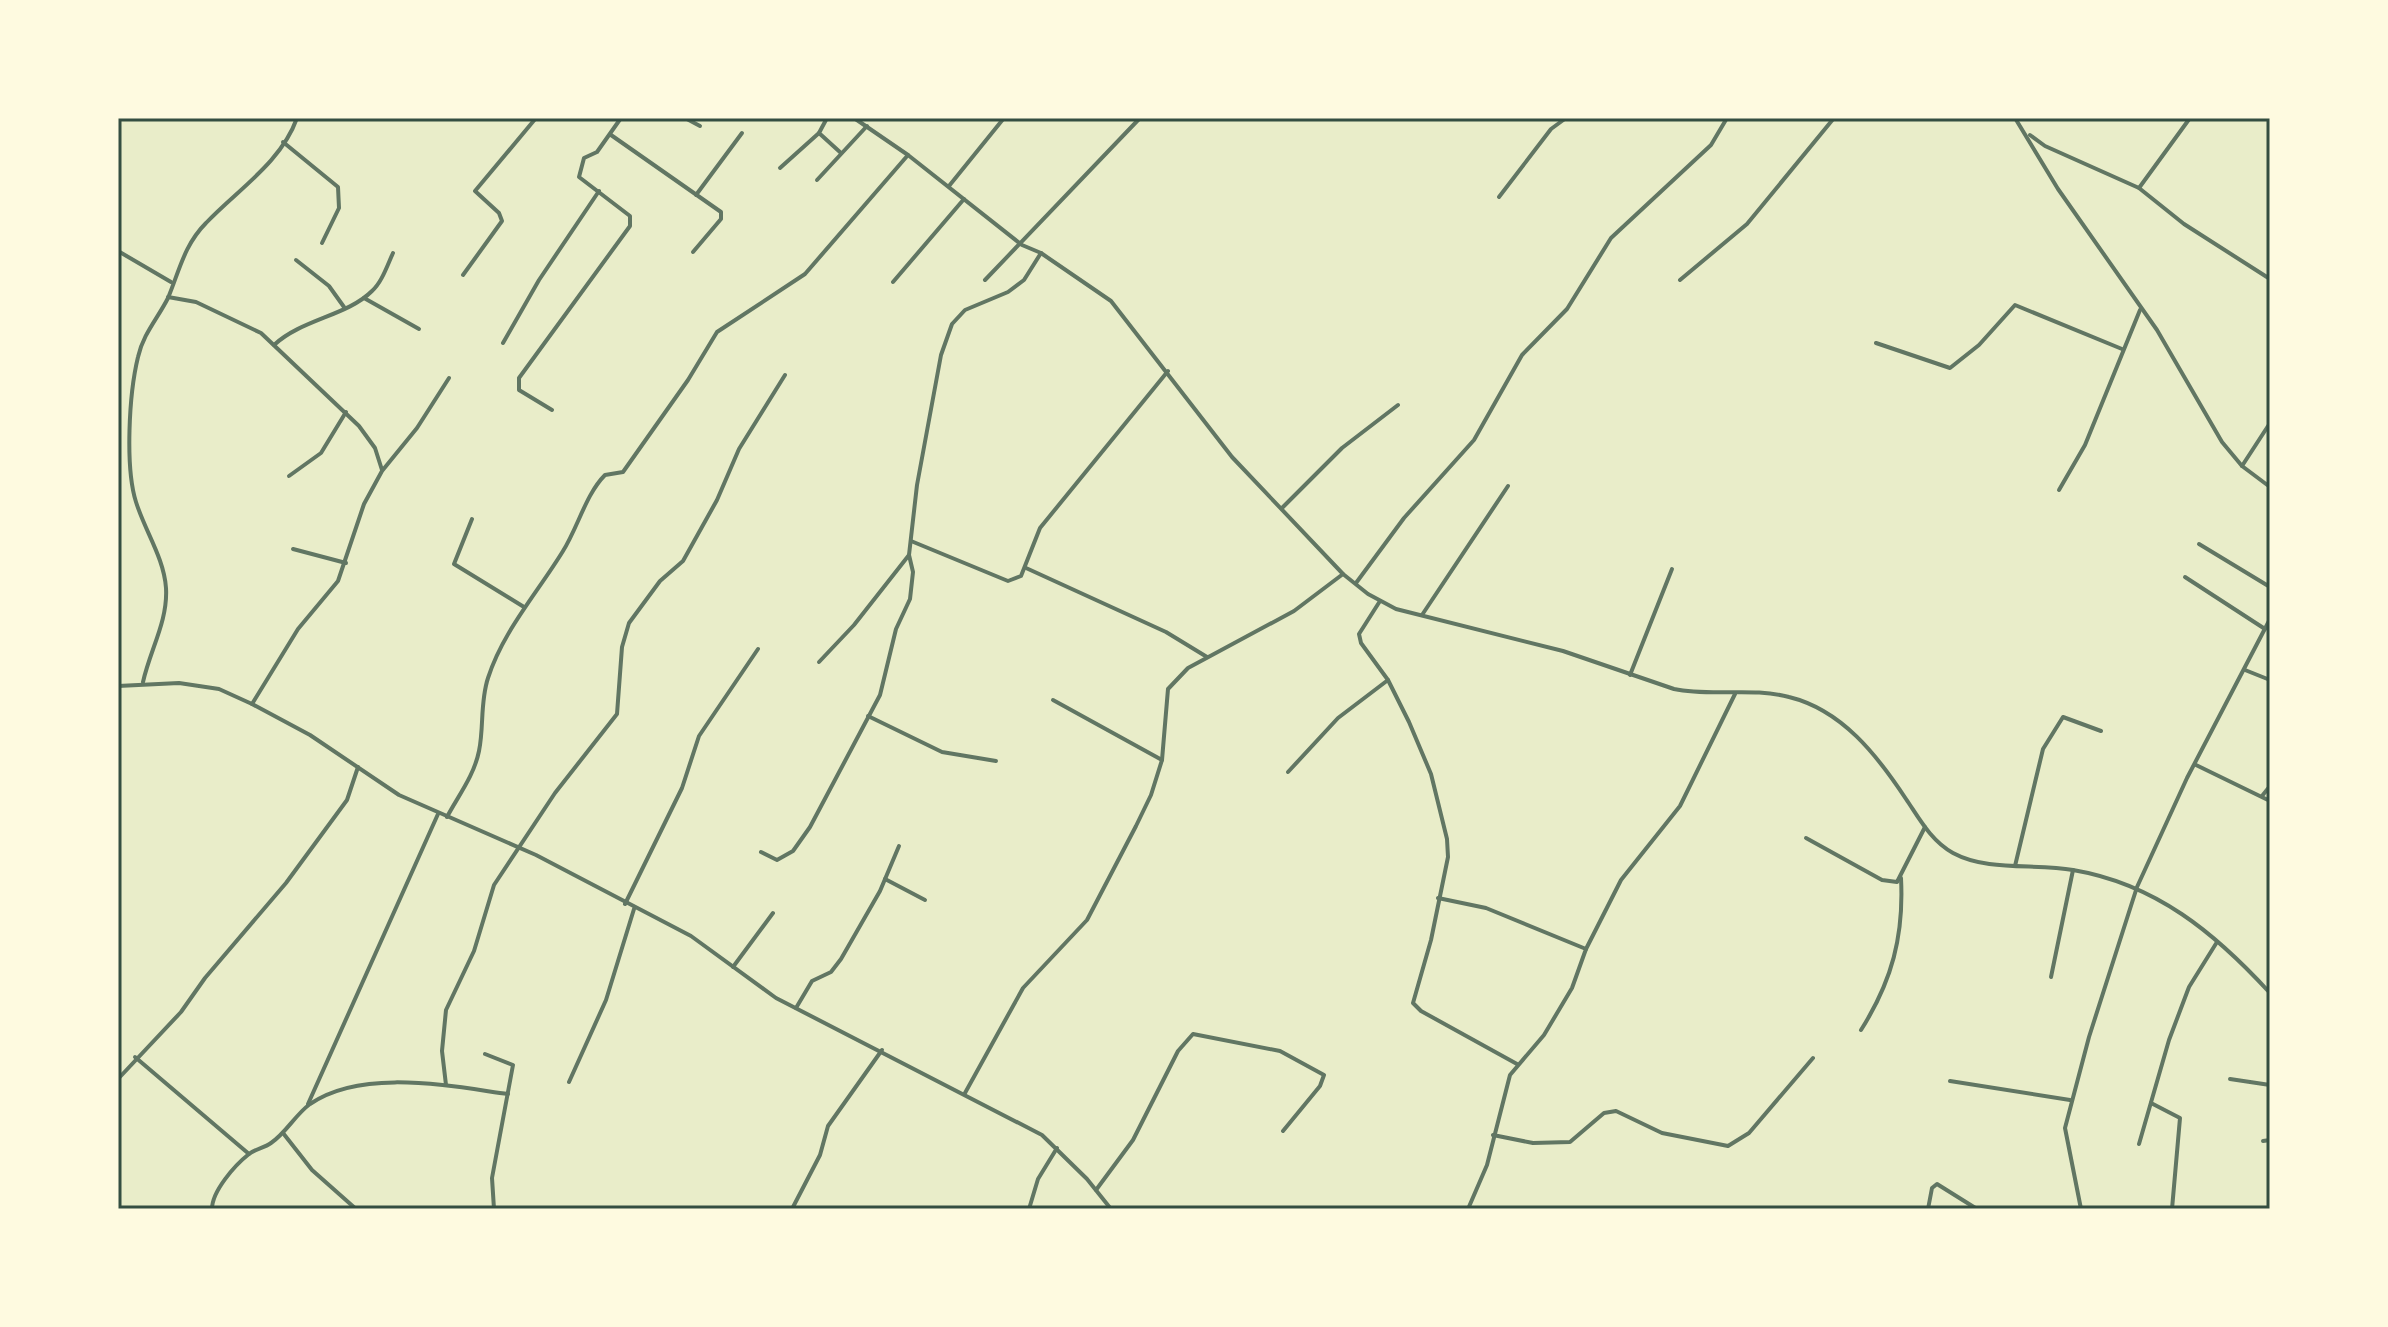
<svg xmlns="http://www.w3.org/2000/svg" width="2388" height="1327" viewBox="0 0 2388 1327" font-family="Merriweather,serif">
	<rect width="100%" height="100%" fill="#e9edc9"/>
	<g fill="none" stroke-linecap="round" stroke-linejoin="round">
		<g stroke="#617663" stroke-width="4">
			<path d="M685,118l15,8"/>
			<path d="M827,118l-8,15 22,20"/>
			<path d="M854,118l54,37 114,90 19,8 70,48 121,156 111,117 25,20 28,15 167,42 111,38c38,8 78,-2 115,8 53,13 88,58 117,102 13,19 25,42 47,54 35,19 82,10 120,17 83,14 142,63 197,123"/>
			<path d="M2015,118l43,71 99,141 65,112 20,24 28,21"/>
			<path d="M611,135l110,77v7l-28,33"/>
			<path d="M2030,135l15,11 94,42 45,36 86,55"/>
			<path d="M283,142l55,45 1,21 -17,35"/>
			<path d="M780,168l39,-35"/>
			<path d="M817,180l50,-54"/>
			<path d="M949,186l55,-68"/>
			<path d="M2139,188l51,-70"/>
			<path d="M696,195l46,-62"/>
			<path d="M1499,197l52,-68 15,-11"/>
			<path d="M118,251l53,31"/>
			<path d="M296,260l33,26 15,21"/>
			<path d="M463,275l39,-54 -3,-8 -24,-22 61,-73"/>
			<path d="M985,280l155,-162"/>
			<path d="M1680,280l67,-56 87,-106"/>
			<path d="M893,282l71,-83"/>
			<path d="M168,297l28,5 65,31 98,93 16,22 7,22"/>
			<path d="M364,298l55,31"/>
			<path d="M503,343l36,-63 60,-89"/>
			<path d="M1876,343l74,25 29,-23 36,-40 107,44"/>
			<path d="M274,345c28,-26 73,-29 98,-54 10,-9 15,-25 21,-38"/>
			<path d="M552,410l-33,-20v-12l111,-152v-10l-51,-39 5,-19 13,-6 24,-34"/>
			<path d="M2242,466l28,-43"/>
			<path d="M289,476l32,-23 25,-41"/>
			<path d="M2059,490l26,-45 55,-135"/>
			<path d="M1282,508l60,-60 56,-43"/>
			<path d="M472,519l-18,45 70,43"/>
			<path d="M911,541l97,40 13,-5 19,-48 128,-157"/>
			<path d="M2199,544l71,43"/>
			<path d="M293,549l53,14"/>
			<path d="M1026,568l140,64 41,25"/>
			<path d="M2185,577l80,52"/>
			<path d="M1356,583l48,-65 70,-78 48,-85 45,-46 44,-71 100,-93 16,-27"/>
			<path d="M1380,601l-21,33 2,9 27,37 21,42 22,52 16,65 1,18 -17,83 -18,63 8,8 96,53"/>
			<path d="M1422,615l86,-129"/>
			<path d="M819,662l35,-37 55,-70"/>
			<path d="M2245,670l25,10"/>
			<path d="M1630,675l42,-106"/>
			<path d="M143,682c7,-32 25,-61 23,-94 -2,-30 -21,-57 -30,-86 -11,-35 -7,-108 2,-145 5,-23 20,-39 30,-59 11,-26 16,-53 38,-75 31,-33 75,-60 91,-105"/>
			<path d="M118,686l61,-3 40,6 33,15 58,31 89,60 137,60 155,81 85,62 266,137 45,44 24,30"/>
			<path d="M1053,700l109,60"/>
			<path d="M252,704l46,-75 40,-48 26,-77 18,-33 35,-43 32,-50"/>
			<path d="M868,716l74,36 54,9"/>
			<path d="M2196,765l74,36"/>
			<path d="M1288,772l50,-54 50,-38"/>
			<path d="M2262,796l8,-10"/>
			<path d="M447,817c11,-21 27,-41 32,-66 5,-24 1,-49 9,-73 15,-47 50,-86 75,-127 15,-24 23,-57 42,-76l18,-3 65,-92 29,-48 88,-58 103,-119"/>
			<path d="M1806,838l76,42 15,2 28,-55"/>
			<path d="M761,852l16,8 16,-9 17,-24 70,-132 16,-66 14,-30 3,-27 -4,-17 8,-70 24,-130 11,-31 13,-14 43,-18 16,-12 17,-27"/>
			<path d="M2015,866l28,-117 20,-32 38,14"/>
			<path d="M885,879l40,21"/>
			<path d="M1438,898l48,10 100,41 -14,39 -28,47 -34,40 -23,90 -19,44"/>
			<path d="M625,904l57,-116 17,-52 59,-87"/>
			<path d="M1586,949l35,-69 59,-74 55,-112"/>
			<path d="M733,967l40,-54"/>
			<path d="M2051,977l22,-107"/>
			<path d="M796,1008l16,-27 19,-9 10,-13 39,-68 19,-45"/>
			<path d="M1861,1030c31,-49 43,-94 40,-152"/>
			<path d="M485,1054l28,11 -21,113 2,31"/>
			<path d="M135,1057l114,97"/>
			<path d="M118,1079l63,-67 24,-34 81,-95 61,-83 11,-33"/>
			<path d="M2230,1079l40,6"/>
			<path d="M1950,1081l120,19"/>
			<path d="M569,1082l37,-82 28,-91"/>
			<path d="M446,1085l-4,-34 4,-41 28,-59 20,-66 61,-92 62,-79 5,-67 7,-24 31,-42 23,-20 34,-61 22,-51 46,-74"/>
			<path d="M965,1093l58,-105 64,-68 49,-94 15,-31 11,-35 6,-71 20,-21 106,-57 49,-37"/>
			<path d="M2151,1103l29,15 -8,91"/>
			<path d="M308,1104l130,-290"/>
			<path d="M283,1133l29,37 44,39"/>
			<path d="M1493,1135l40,8 37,-1 34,-29 12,-2 46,22 66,13 21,-13 64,-75"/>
			<path d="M2263,1141l7,-1"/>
			<path d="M2139,1144l30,-104 20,-53 28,-45"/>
			<path d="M1096,1190l37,-50 45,-89 15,-17 87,17 44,24 -4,11 -37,45"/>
			<path d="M212,1209c0,-18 23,-44 37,-55 6,-5 15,-6 22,-11 15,-10 24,-28 39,-39 52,-36 139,-18 198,-10"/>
			<path d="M792,1209l28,-54 8,-29 54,-76"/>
			<path d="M1029,1209l9,-30 19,-31"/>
			<path d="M1928,1209l4,-21 5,-4 40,25"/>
			<path d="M2081,1209l-16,-81 24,-91 48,-150 50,-109 83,-159"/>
			<path d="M2270,1209v-2"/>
		</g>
	</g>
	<rect width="2388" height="1327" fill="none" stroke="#fefae0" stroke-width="240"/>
	<rect x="120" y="120" width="2148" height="1087" fill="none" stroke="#344e41" stroke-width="3"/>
</svg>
